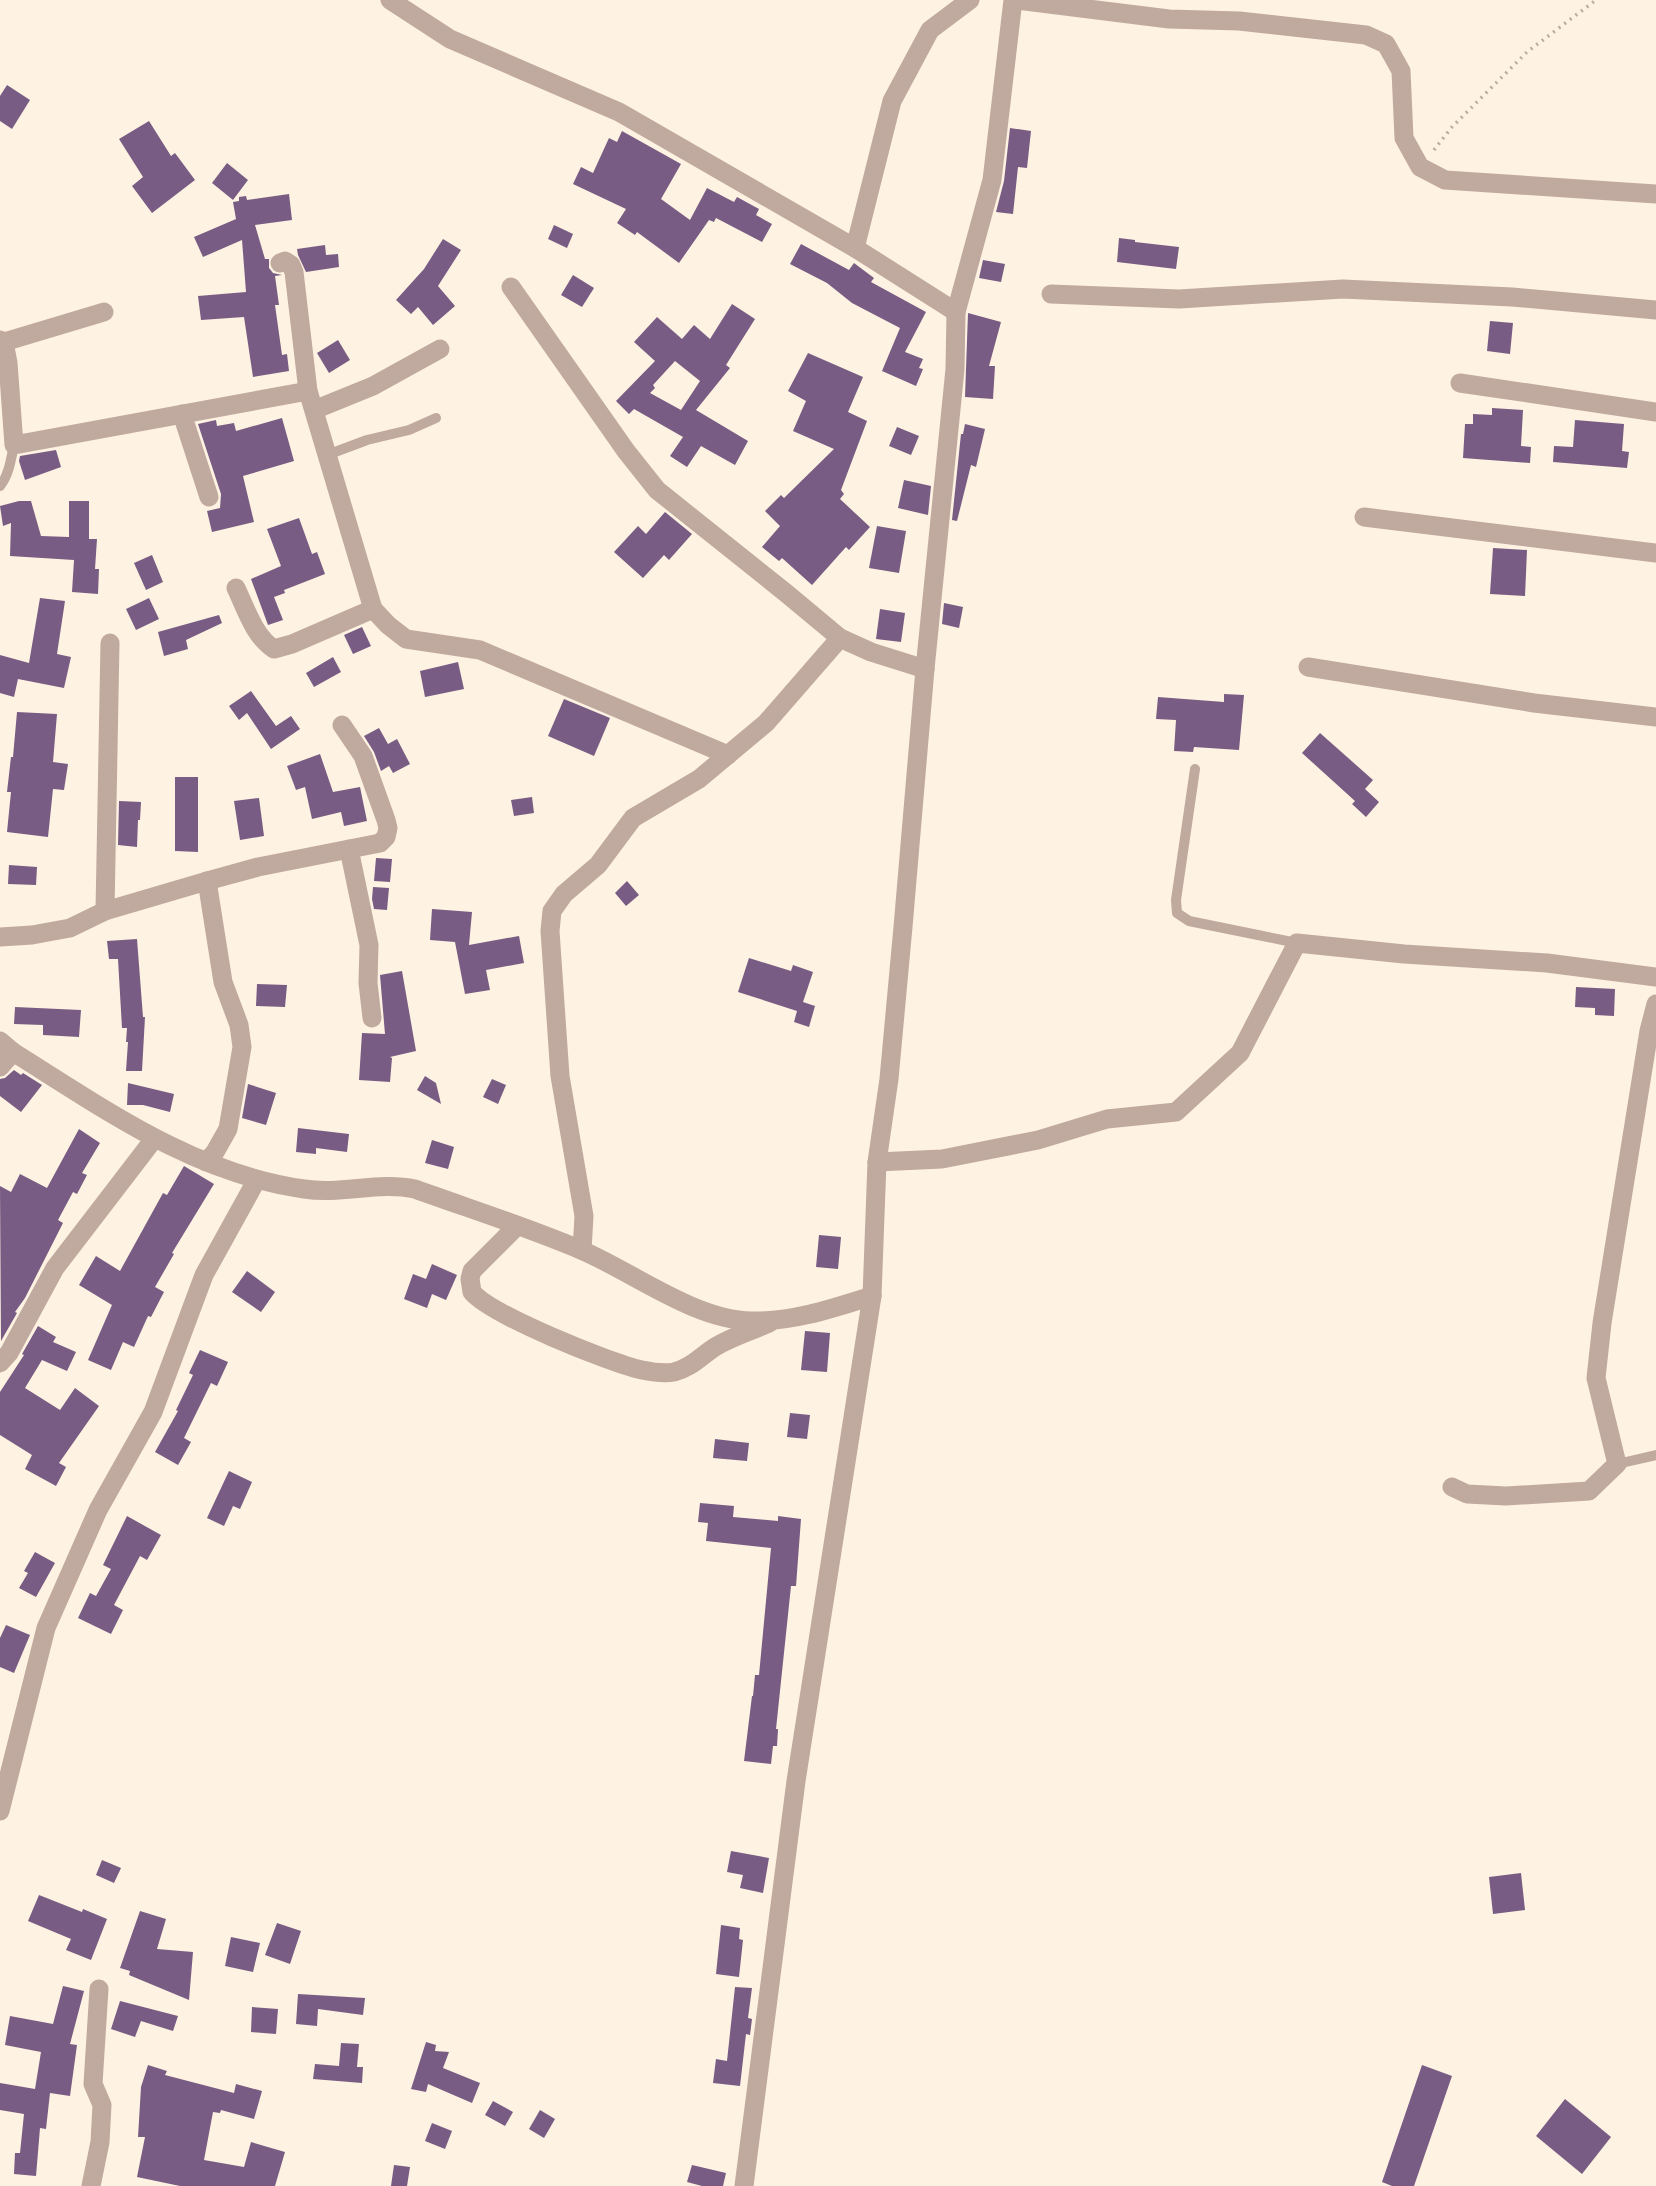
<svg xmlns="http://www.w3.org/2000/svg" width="1656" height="2186" viewBox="0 0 1656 2186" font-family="'Fira Sans',sans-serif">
	<rect width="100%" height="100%" fill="#fef2e2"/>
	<g fill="#785c83" fill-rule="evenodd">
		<path d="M7,85l23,15 -18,29 -12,-8v-25z"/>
		<path d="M149,121l22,35 4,-3 20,27 -43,33 -20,-27 11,-9 -24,-38z"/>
		<path d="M1010,128l21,3 -4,37 -9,-1 -5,47 -17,-2 8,-31z"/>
		<path d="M622,131l59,33 -20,35 29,21 17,-32 27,14 3,-5 22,12 -3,6 16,9 -10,18 -46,-24 -2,4 -5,-2 -30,43 -42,-31 -2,3 -18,-12 9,-14 -53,-25 8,-17 12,6 16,-35 8,4z"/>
		<path d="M227,163l21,17 -15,20 -21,-17z"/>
		<path d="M289,194l3,26 -37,5 10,34h4v9l4,5 9,2 -7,1 4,29h-4l7,50 5,-1 2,17 -36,6 -9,-60 -43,3 -3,-24 48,-4 -4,-52 -39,17 -9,-20 42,-18 -3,-17 6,-1v-4l7,-1 1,4z"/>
		<path d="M554,225l19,9 -6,14 -19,-9z"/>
		<path d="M1119,238l16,2v2l44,5 -3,22 -59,-7z"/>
		<path d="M443,239l18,11 -23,36 17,20 -22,19 -15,-18 -7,7 -15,-14 28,-31z"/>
		<path d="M801,244l48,26 5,-7 20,15 -3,4 55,30 -21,40 18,7 -4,9 4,1 -7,17 -34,-15 18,-43 -48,-25 -25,-20 -37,-19z"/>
		<path d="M325,245l1,10 12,-1 1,13 -33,5 -8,-17 -1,-6z"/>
		<path d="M983,260l22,4 -4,18 -22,-4z"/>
		<path d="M573,275l21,13 -12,19 -21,-12z"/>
		<path d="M732,304l23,15 -29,46 4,3 -34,42 52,31 -13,24 -34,-19 -14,21 -17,-11 13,-19 -49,-28 -5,5 -13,-13 39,-40 -21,-19 23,-25 25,22 12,-14 16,14zM675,361l25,20 -19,29 -31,-17 5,-5 -2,-3z"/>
		<path d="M968,313l33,9 -12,44h6l-2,33 -28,-2z"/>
		<path d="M1490,321l23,2 -3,31 -23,-3z"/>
		<path d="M338,340l12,20 -21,13 -12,-20z"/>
		<path d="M808,353l55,24 -15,35 19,9 -26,69 3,4 -4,5 30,28 -21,23 -3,-3 -34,38 -30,-27 -3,3 -17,-14 18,-21 -15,-15 16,-16 3,3 50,-49 -41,-18 13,-30 -18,-10z"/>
		<path d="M1492,408l31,2 -2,36 10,1 -1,16 -67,-5 2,-34h8v-10l19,1z"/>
		<path d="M282,418l12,43 -51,15 11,46 -42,10 -5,-21 13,-3 1,-14 -23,-70 18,-4 1,6 17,-3 2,8z"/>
		<path d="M1575,420l49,4 -2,27 7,1 -2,16 -74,-6 1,-16 19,1z"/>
		<path d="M965,424l20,5 -9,38 -5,-2 -14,56 -5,-1 9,-86h2z"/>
		<path d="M897,427l22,9 -8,19 -22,-9z"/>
		<path d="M56,450l5,17 -36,13 -6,-19 1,-5z"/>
		<path d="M904,480l27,6 -3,29 -30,-7z"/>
		<path d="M19,501h12l10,35 28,1v-36h20v38h8l-2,30h4l-1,25 -26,-2 2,-32 -64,-4 1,-33 -8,3 -3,-20z"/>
		<path d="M665,512l27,22 -23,26 -5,-5 -21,23 -29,-26 24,-26 8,8z"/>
		<path d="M299,518l13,36 5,-2 8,22 -41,16 1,3 -11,4 9,23 -15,5 -17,-46 30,-13 -14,-37z"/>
		<path d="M877,526l29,5 -7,42 -30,-5z"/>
		<path d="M1493,548l34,2 -2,46 -35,-2z"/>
		<path d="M152,555l11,27 -17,8 -12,-27z"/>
		<path d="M40,598l25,3 -8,53 14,3 -7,31 -46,-9 -4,18 -14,-4v-38l29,8z"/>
		<path d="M149,598l10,21 -23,11 -10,-21z"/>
		<path d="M944,603l19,4 -4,21 -17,-4z"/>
		<path d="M880,609l25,4 -4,29 -25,-3z"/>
		<path d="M219,615l3,8 -36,17 2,9 -24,7 -6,-24z"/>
		<path d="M362,627l9,19 -18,8 -9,-19z"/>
		<path d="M333,657l8,15 -27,15 -8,-14z"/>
		<path d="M458,662l6,27 -39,8 -5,-26z"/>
		<path d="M251,691l25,35 15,-10 9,13 -29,20 -24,-36 -8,7 -10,-14z"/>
		<path d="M1224,694l20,1 -5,55 -45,-3 -1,5 -19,-1 2,-31 -20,-1 2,-22 66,5z"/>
		<path d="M564,699l46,19 -16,38 -46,-20z"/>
		<path d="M17,712l40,2 -4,48 15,2 -4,26 -11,-1 -5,48 -41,-5 4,-40h-4l4,-35h2z"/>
		<path d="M379,728l9,16 9,-5 13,25 -17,9 -4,-7 -8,5 -7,-19 -10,-16z"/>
		<path d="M1320,733l53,47 -8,9 14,13 -13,15 -14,-13 3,-3 -53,-48z"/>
		<path d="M320,754l13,38 27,-5 7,34 -23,5 -3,-14 -29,7 -7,-32 -9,3 -9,-24z"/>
		<path d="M175,777h23v75l-23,-1z"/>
		<path d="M532,797l2,16 -20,3 -3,-16z"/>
		<path d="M259,798l5,38 -24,4 -6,-39z"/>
		<path d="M119,801l22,1 -1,18h-2l-1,27 -19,-2z"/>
		<path d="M376,858l16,1 -2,23 -16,-1z"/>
		<path d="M9,865l28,2 -1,18 -28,-1z"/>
		<path d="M627,881l12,14 -13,11 -11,-13z"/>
		<path d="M373,887l16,1 -2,22 -13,-1 -2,-10z"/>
		<path d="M432,909l40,3 -3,33 50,-9 5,27 -38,7 4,20 -25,4 -10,-52 -25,-2z"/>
		<path d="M137,939l6,78h2l-3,54h-16l2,-29h-2l1,-14h-5l-4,-69h-9l-2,-18z"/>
		<path d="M749,958l42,13 2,-6 20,7 -10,30 12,4 -6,21 -15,-5 3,-11 -59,-19z"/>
		<path d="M402,971l14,80 -26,6 2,1 -2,24 -31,-2 3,-47 23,1 -5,-59z"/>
		<path d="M257,984l30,1 -2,22 -29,-1z"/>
		<path d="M1576,987l39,2 -1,27 -19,-1v-7l-20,-1z"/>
		<path d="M15,1007l66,3 -2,27 -36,-2v-10l-29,-1z"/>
		<path d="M14,1070l7,5 2,-2 19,12 -21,27 -21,-16v-17l5,-1z"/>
		<path d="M425,1076l11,7 5,21 -24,-14z"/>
		<path d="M492,1079l14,6 -8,19 -15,-7z"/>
		<path d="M128,1083l46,11 -4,18 -27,-7h-16z"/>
		<path d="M248,1084l28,9 -10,32 -24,-7z"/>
		<path d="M298,1128l51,6 -2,18 -31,-4v6l-20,-2z"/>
		<path d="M79,1129l21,14 -18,30 5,2 -10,19 -4,-2 -15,28 5,3 -38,75 -10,14 2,1 -16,28 -1,-155 11,6 9,-18 27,14z"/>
		<path d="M432,1140l22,7 -6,22 -23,-6z"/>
		<path d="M184,1166l30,18 -42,69 2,1 -19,33 9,5 -13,25 -3,-1 -14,31 -11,-5 -12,28 -23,-10 24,-55 -33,-20 17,-29 24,15 43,-78 4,2z"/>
		<path d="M819,1235l22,2 -3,32 -22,-2z"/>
		<path d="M432,1264l25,11 -11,25 -14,-6 -5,14 -23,-9 9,-25 13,5z"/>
		<path d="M247,1271l28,21 -14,20 -29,-20z"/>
		<path d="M38,1326l18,11 -3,5 23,10 -9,19 -25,-11 -17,28 35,22 15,-22 24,18 -40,57 7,4 -10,19 -31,-17 7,-14 -32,-20v-43l24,-37 -2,-1z"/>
		<path d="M805,1331l25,2 -3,39 -26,-2z"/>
		<path d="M200,1350l28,12 -11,24 -6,-3 -27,55 7,4 -13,23 -23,-13 23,-41 -2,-1 17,-35 -4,-2z"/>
		<path d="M790,1413l20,2 -3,24 -20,-2z"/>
		<path d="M715,1439l34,4 -2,18 -34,-3z"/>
		<path d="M229,1471l23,11 -12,27 -7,-3 -9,20 -17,-8z"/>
		<path d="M700,1503l34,3 -1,11 45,4v-5l23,3 -5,67h-5l-15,143h2l-1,17h-4l-2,18 -27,-3 8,-65h1l2,-21h4l12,-127 -65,-7 2,-18 -10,-1z"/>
		<path d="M127,1516l34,19 -14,25 -7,-4 -26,49 9,5 -12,24 -33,-16 12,-25 6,3 15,-27 -8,-4z"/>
		<path d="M35,1552l20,11 -19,34 -17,-9 9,-15 -4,-2z"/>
		<path d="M6,1625l24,10 -16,38 -14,-6v-29z"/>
		<path d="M731,1851l38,7 -6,35 -23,-5 3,-13 -16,-3z"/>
		<path d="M102,1860l19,8 -7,15 -18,-8z"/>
		<path d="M1521,1873l4,37 -32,4 -4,-37z"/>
		<path d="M39,1895l43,17 1,-3 24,10 -16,41 -25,-10 5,-11 -43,-18z"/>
		<path d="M140,1911l26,8 -9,30 36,3 -4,48 -60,-25 1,-4 -10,-3z"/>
		<path d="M277,1923l24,8 -11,33 -25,-9z"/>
		<path d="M721,1925l19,3 -1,11 4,1 -4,37 -23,-3z"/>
		<path d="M231,1937l29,6 -7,29 -28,-6z"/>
		<path d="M63,1986l21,5 -14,53 7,1 -7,51 -20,-3 -4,36 -6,-1 -4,48 -22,-2 1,-21h5l4,-39 -24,-4v-27l35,6 6,-37 -36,-7 5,-29 43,8z"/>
		<path d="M735,1987l17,1 -4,30 4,1 -2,16 -4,-1 -6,52 -27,-3 3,-24 11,2z"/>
		<path d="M298,1994l67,4 -2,17 -45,-6 -1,17 -21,-2z"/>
		<path d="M120,2001l58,15 -5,15 -32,-10 -6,16 -24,-8z"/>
		<path d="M252,2007l26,2 -2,25 -25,-2z"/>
		<path d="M426,2042l10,3 -1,6 14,1 -6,16 37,15 -8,20 -44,-19 -2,8 -15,-3z"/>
		<path d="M341,2043l18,1 -2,23h6l-1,16 -49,-4 2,-15 24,2z"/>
		<path d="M148,2065l19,6 -2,4 69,18 2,-9 26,7 -8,28 -33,-9 -1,3 -7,-1 -9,48 40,7 7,-25 34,10 -10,34h-95l-43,-9 8,-40h-7l3,-50z"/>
		<path d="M1422,2065l30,11 -38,110h-22l-10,-4z"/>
		<path d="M1565,2099l46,38 -29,37 -46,-38z"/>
		<path d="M493,2101l20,11 -8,14 -20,-11z"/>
		<path d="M540,2110l15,9 -11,19 -15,-9z"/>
		<path d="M432,2123l20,8 -7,18 -20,-8z"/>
		<path d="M394,2165l16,2 -3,19h-16z"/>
		<path d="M692,2165l34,8 -3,13h-21l-15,-4z"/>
	</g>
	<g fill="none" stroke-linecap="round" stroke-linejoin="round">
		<path stroke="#b7aea1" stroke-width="3.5" stroke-dasharray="2 5" stroke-linecap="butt" d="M1434,150l18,-23 75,-75 69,-52"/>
		<g stroke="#c0a99e" stroke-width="10">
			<path d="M327,455l40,-15 42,-10 27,-12"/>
			<path d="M0,486c9,-11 11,-27 14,-41"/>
			<path d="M1195,769l-19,131 1,13 12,8 108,22"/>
			<path d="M1617,1464l39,-9"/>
		</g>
		<g stroke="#c0a99e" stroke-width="19">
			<path d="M390,0l60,39 169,73 236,136 101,64"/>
			<path d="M1016,0l153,19 70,2 127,14 20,9 15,27 3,67 16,29 25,13 211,14"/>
			<path d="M855,248l37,-147 38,-71 40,-30"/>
			<path d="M280,263l5,-2 6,4 3,7 14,119"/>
			<path d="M511,287l115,164 31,39 129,103 54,45 31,14 54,17"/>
			<path d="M1051,294l128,5 164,-10 169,8 144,13"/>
			<path d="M0,340l4,2 4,21 6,82 294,-54 65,218 15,16 18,14 74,11 248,105"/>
			<path d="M4,342l100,-30"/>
			<path d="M1460,383l196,29"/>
			<path d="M314,410l59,-24 67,-37"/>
			<path d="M182,414l27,83"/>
			<path d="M1364,517l292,36"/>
			<path d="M236,588c10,21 18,48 38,61l18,-5 81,-35"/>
			<path d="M1308,667l226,36 122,14"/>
			<path d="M349,849l20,96 -1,38 4,35"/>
			<path d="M105,911l5,-268"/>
			<path d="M0,937l32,-2 38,-7 35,-17 102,-30 51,-14 122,-24 6,-6 2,-9 -2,-8 -23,-64 -21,-31"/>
			<path d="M0,1041l13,11c93,58 180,121 291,137 38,6 74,-8 111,0 55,20 112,38 166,61 52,22 113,70 171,71 41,1 82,-13 120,-25"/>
			<path d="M0,1067l13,-15"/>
			<path d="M206,1162l9,-10 13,-23 14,-82 -3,-22 -16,-43 -16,-101"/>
			<path d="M877,1162l65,-3 96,-19 69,-21 69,-7 64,-59 57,-110 107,11 143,9 109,14"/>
			<path d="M517,1226l-45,45 -2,8 2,13c19,23 138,71 170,78 10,2 21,4 32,2 17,-4 27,-16 41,-25 16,-10 36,-16 54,-24"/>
			<path d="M582,1250l2,-34 -24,-140 -10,-145 2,-20 12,-17 34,-29 35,-47 66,-39 67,-56 74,-85"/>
			<path d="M0,1363l9,-10 46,-85 99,-129"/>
			<path d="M1452,1487l15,7 39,2 83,-5 28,-27 -21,-86 6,-55 47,-292 7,-27"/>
			<path d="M0,1811l46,-183 52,-118 55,-98 51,-137 52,-94"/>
			<path d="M91,2186l9,-44 2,-37 -9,-21 6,-95"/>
			<path d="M744,2186l52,-405 76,-485 5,-134 12,-83 14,-152 22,-258 30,-300 1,-57 36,-132 21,-180"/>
		</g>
	</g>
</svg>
